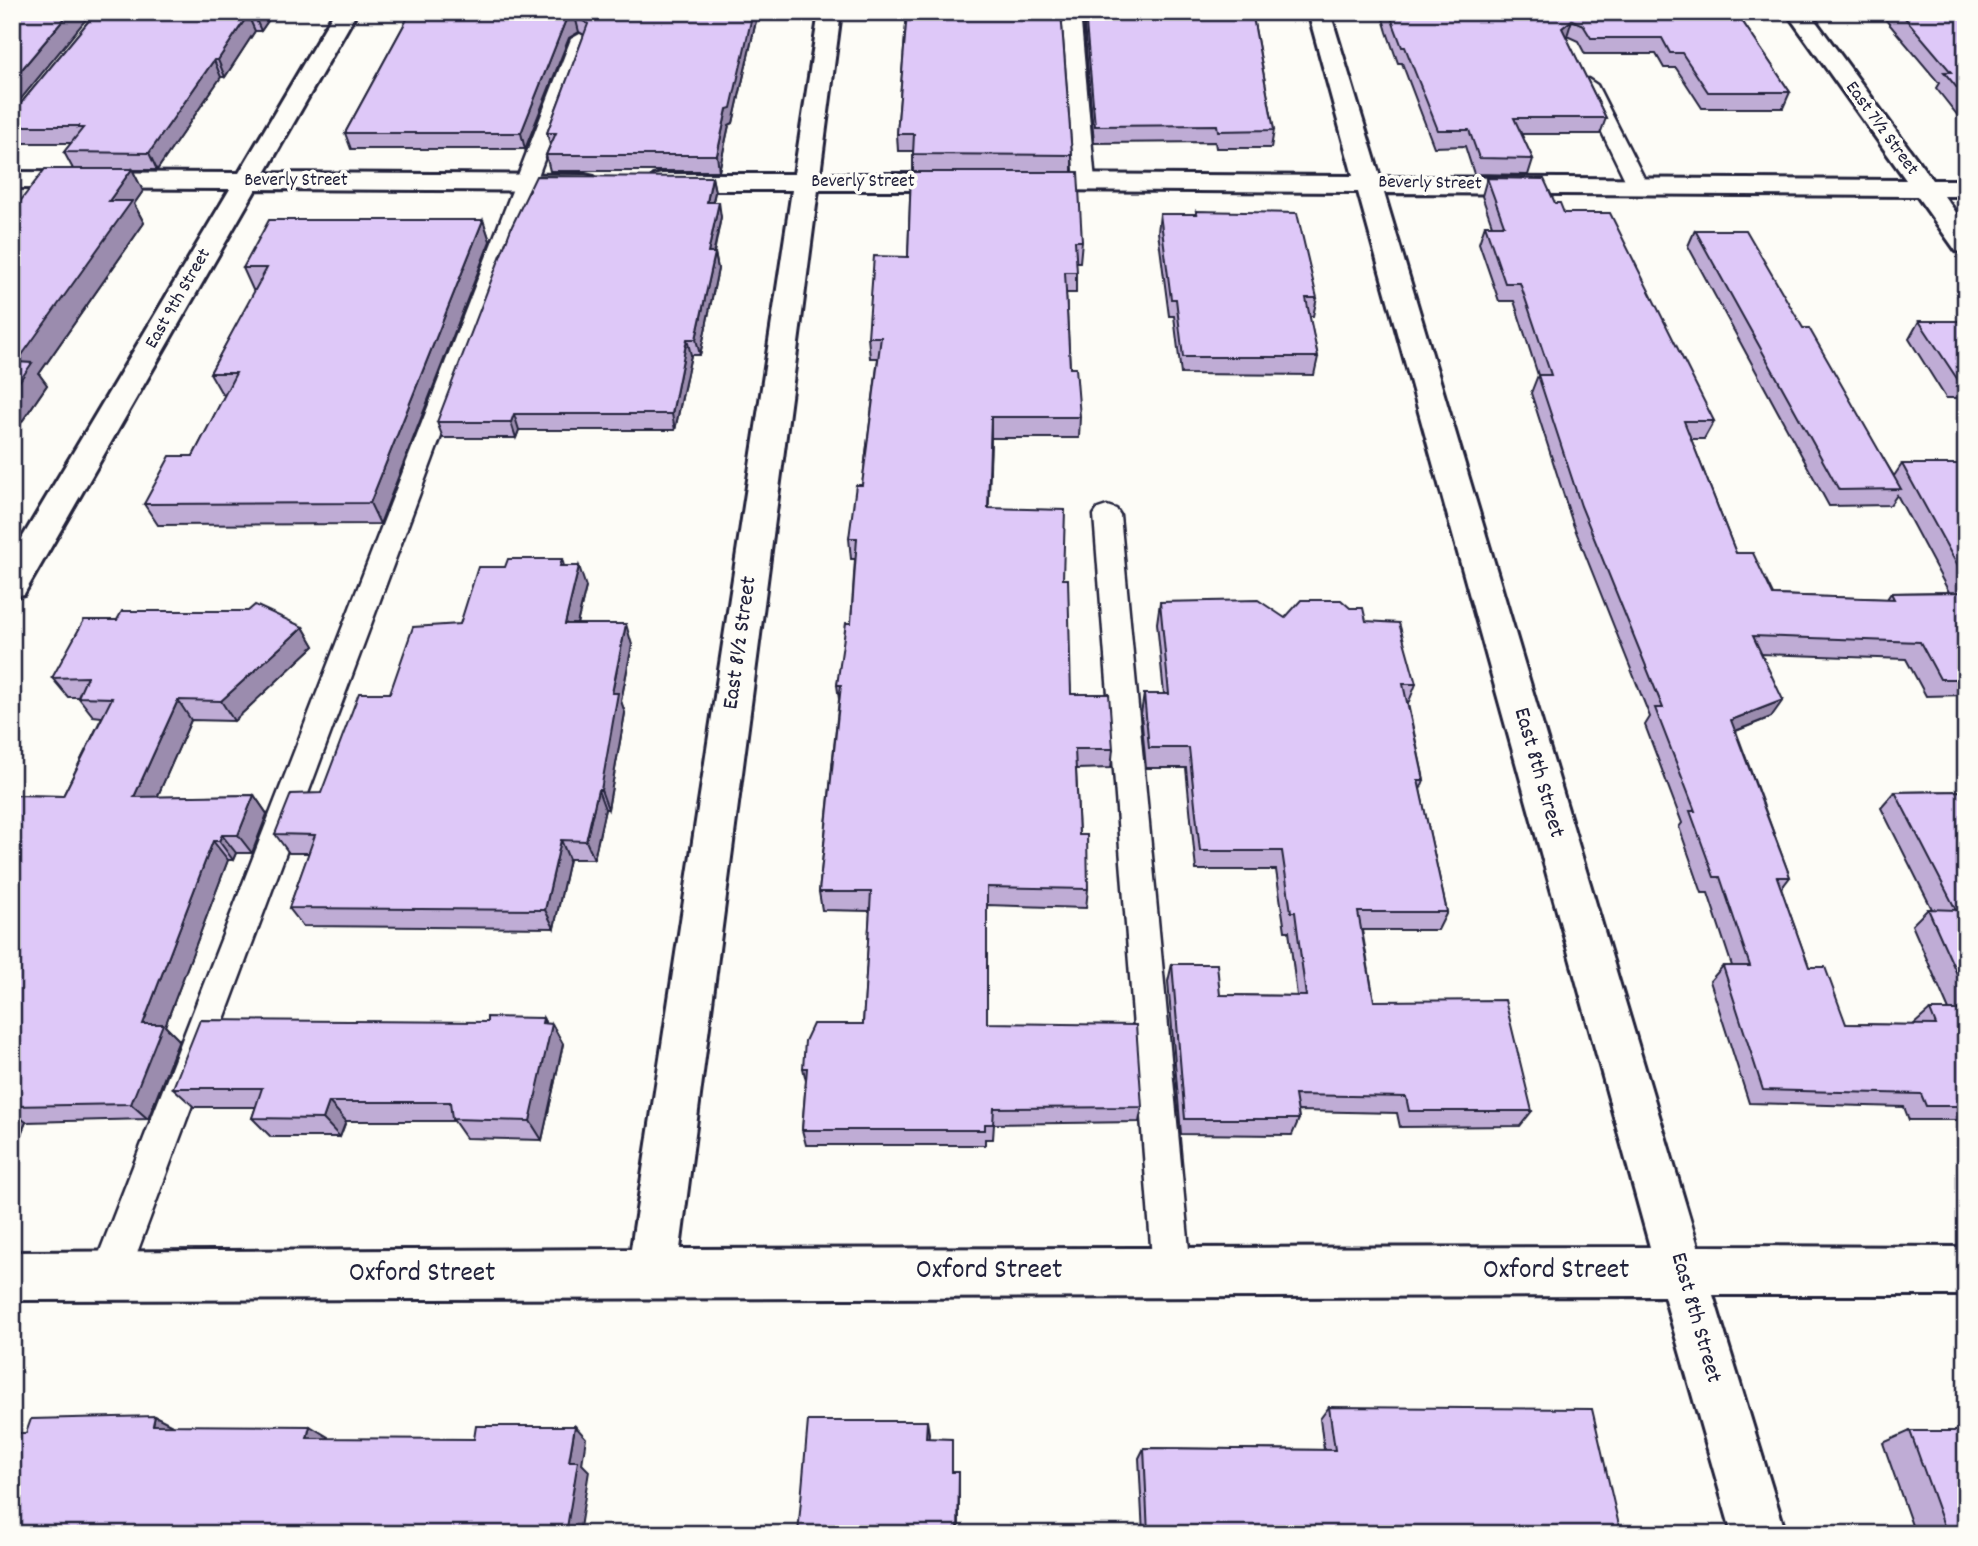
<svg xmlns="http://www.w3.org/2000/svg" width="1978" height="1546" viewBox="0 0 1978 1546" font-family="Dekko,sans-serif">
	<rect width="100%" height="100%" fill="#fdfcf7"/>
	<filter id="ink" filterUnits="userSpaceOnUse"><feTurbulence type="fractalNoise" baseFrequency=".0143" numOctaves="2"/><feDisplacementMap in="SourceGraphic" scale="14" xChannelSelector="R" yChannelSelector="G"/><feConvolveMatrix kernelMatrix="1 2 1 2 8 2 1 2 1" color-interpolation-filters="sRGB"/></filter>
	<g filter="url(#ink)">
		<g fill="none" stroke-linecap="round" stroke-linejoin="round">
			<g stroke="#22223b" stroke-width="5">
				<g id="service">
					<path d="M1062,12h18l15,170 -3,4h-14l-3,-4z"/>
					<path d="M580,34l9,5 -461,1238 -6,13 -13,6 -13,-6 -6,-13 481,-1238z"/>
					<path d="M1588,79l9,6 52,103 -3,4h-14l-3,-4 -50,-103z"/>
					<path d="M1107,506l9,3 4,6 71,756 -6,13 -13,6 -13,-6 -6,-13 -59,-756 4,-6z"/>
				</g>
			</g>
			<g stroke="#22223b" stroke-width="6">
				<g id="minor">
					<path d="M334,12h23l-92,161 320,2 9,2 4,6 -4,6 -9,2 -329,-2 -232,405 -12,3v-42l218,-366 -218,-1v-16l227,1z"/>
					<path d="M819,12h22l-21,162h143l9,2 4,6 -4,6 -9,2h-145l-138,1059 970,-2 -292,-1055 -332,-2 -9,-2 -4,-6 4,-6 9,-2 327,2 -45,-164h22l50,165 526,3 -120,-168h23l123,168h34v16h-22l22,30v27l-10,-2 -39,-55 -533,-3 314,1053 268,1v48h-253l73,239h-54l-68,-238 -1652,4v-48l619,-3 161,-1059h-130l-9,-2 -4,-6 4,-6 9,-2h132z"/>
				</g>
			</g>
			<use href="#service" fill="#fdfcf7" fill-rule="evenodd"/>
			<use href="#minor" fill="#fdfcf7" fill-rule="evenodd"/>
		</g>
		<g fill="#bfacd5" stroke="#22223b" stroke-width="2">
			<path d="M96,12h178l-13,19h-6l-30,46h-4l-64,93h-25l11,21 -9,13 10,19 -105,151 8,11 -35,51 3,-228 58,-39 -9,-17 7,-9h-59v-29z"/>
			<path d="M411,12h347l-25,111 -4,2 -10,46h-169l-4,-16 4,-10 -3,-12 37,-98 -5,-3 -10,6 -44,111h-174l-6,-16z"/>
			<path d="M907,12l165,143v17h-159v-21h-15l-1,-17z"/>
			<path d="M1083,12h169l22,118 -3,18h-55l-1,-6 -121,1z"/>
			<path d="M1381,12h355l54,80 -7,16h-81l-26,-40h-12l-8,-14h-71l-7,-13 -11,-5 -1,1 40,81 -6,16h-79l12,25 -5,16 -54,-1 -9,-28 -31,1 -32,-84h-4l-11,-31z"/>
			<path d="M1879,12h87v114l-30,-38 3,-5z"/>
			<path d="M911,172l171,69 -2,21h-4v31h-10l4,75 10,49 -1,21h-88l-3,70 75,71 8,115 42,55 -2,19 -35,1 3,66 9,54 -2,19 -99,-3v118l155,84 -3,15 -145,2 -1,15h-8v6h-179l-4,-15 4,-49 -3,-13 60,-44 7,-113 -48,-1 -3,-18 20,-193 -2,-14 14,-62 4,-64h-4l-2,-21 13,-53 16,-127h-8l-2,-21 40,-80z"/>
			<path d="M712,177l3,15 -2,10 8,15 -7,36h1l3,16 -18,86h-9l-16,75h-156l-3,8h-73l-6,-16z"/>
			<path d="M1487,178l68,25 9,10 150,208 -10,18h-13l45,114 37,42 114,4 4,-6 58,-1 -52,-97 -7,10 -61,1 -141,-260 7,-16 108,98 91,148 8,-12h64v231l-40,1 -20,-37 -145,-5 10,63 -35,14 54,146 -9,12 28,78 37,57 67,1 17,-15h19l-37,-85 16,-16h4l-51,-101 14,-16 71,-1v329h-57l-5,-13 -155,-4 -39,-122 13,-15h9l-24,-73h-6l-23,-66 3,-4 -37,-98 5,-8 -77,-193 -42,-131 7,-18 -24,-74h-15l-20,-58 6,-18h7l-10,-29z"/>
			<path d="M1196,211l121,87 -4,18h-4l9,41 -4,18 -133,-1 -7,-58h-5l-11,-84 2,-18h36z"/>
			<path d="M483,220l7,21 -110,283 -222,1 -14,-21 49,-48 32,-61 -3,-1 -12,-21 46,-83h-3l-10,-22z"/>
			<path d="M1919,321h47v77h-20l-37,-59z"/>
			<path d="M562,559l2,7 22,21 -9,37 55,21 -11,56 4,12 -17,96h-3l-11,50h-25l-15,69 -251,-2 -14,-18 20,-55h-20l-14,-19 46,-41 69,-100 70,-69 45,-57z"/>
			<path d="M1160,602l125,16 81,3 50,63 -8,20 16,76 -4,10 27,122 -9,18h-76l12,71 158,110 -12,15 -120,1 -3,-14 -99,-2 1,8 -7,16 -111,-1 -13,-153 4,-17 48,31 77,1 -8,-65h-4l-9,-61h-80l-10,-102h-40l-5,-54 3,-20h20l-7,-71z"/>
			<path d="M303,627l11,19 -80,75 -43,-1 -34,77 97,-2 13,19 -15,39h-16l-3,7h-5l-63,166 14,14 -31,79 -122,3 -9,21h-5v-348l51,1 39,-79 -9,-1 -15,-19h-10l-16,-19z"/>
			<path d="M543,1018l3,6h6l11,20 -21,96 -76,-2 -12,-17h-108l-6,16h-69l-19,-19 4,-11h-62l-21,-19 314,-66z"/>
			<path d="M1329,1407l292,127h-478l-4,-76 5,-10 180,2 -4,-31z"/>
			<path d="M1910,1431l56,103h-51l-32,-91z"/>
		</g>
		<g fill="#9b8cae" stroke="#22223b" stroke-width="2">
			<path d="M70,12h22l-80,98v-29z"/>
			<path d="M256,12h18l-13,19 -7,-16z"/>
			<path d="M753,12h5l-25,111 -4,2 -10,46 -2,-16 10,-46z"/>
			<path d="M248,15l7,16 -30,46 -7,-17z"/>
			<path d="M575,16l4,16 -10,6 -44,111 -4,-16 44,-111z"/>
			<path d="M1572,20l-5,16 -10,8 5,-16z"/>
			<path d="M214,60l7,17 -64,93 -8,-17z"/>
			<path d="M132,169l11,22 -9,13 10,19 -105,151 8,11 -35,51v-44l5,-30 92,-161z"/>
			<path d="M712,177l3,15 -6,25 -2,-15z"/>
			<path d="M719,202l2,15 -11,52 -2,-16z"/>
			<path d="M483,220l7,21 -110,283 -10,-21z"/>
			<path d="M715,253l3,16 -18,86 -4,-16z"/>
			<path d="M687,339l4,16 -16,75 -3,-16z"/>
			<path d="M514,414l5,16 -3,8 -5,-16z"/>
			<path d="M991,417v21l-3,91v-21z"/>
			<path d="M579,566l7,21 -14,57 -7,-20z"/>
			<path d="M626,624l6,21 -11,56 4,12 -17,96 -7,-19 11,-97z"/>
			<path d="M303,627l11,19 -80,75 -13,-20z"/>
			<path d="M178,700l13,20 -42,96 -15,-19z"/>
			<path d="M1783,700l-12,17 -51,20 11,-17z"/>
			<path d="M598,790l7,19 -11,50 -8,-18z"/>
			<path d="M254,795l13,19 -15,39 -14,-18z"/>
			<path d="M222,835l14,18 -3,7 -14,-19z"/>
			<path d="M561,840l8,19 -15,69 -9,-18z"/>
			<path d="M213,841l15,19 -63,166 14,14 -31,79 -17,-15 12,-80z"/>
			<path d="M543,1018l7,14 2,-8 11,20 -21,96 -12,-19z"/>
			<path d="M329,1102l17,19 -6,16 -17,-18z"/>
			<path d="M12,1111l14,11 -9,21 -5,-3z"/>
			<path d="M155,1416l23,12 -25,-3z"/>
			<path d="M927,1421l2,12 -1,17 -2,-12z"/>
			<path d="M310,1426l18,11 -3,12 -18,-11z"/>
			<path d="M575,1426l11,12 -4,26 7,7 -10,63h-13l3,-73z"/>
			<path d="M959,1472v62h-1z"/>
		</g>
		<g fill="#dec8f8" stroke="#22223b" stroke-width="2">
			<path d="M12,12h58l-58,69z"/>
			<path d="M96,12h160l-2,3h-6l-30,45h-4l-65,93 -85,-1 19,-24h-5l1,-2h-67v-12z"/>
			<path d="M411,12h342l-22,96 -4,1 -10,46h-171l10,-22h-9l41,-109 -13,-8 -10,6 -44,111h-176z"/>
			<path d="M907,12h154l11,143 -159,-1 1,-20h-17z"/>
			<path d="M1085,12h167l22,118 -56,1 -1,-6 -122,1z"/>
			<path d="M1389,12h347l54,80h-82l-26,-39h-12l-8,-15h-71l-8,-13 -11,-5 -10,8 44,90h-92l19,41 -54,-1 -10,-28h-31l-33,-83h-3z"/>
			<path d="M1900,12h66v87l-22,-27h7z"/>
			<path d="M45,169h87l-23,32h23l-115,161 15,1 -20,29v-184h3z"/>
			<path d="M911,172h167l4,69h-7l2,31h-12l5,96h6l4,49h-89l-3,91 77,2 -2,69h5l3,115h38l4,55h-38l4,86h8l1,54 -101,-2v136l149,2 6,82 -148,1 -1,16h-8v6h-183l5,-62h-4l2,-27 8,-17h50l8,-132h-52l22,-207h-4l9,-62h5l6,-85h-8l7,-53h6l19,-148h-13l6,-81 34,1z"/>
			<path d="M536,176l176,1 -5,25h12l-11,51h7l-19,86h-9l-15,75h-158l-3,8h-74l75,-196z"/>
			<path d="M1487,178l57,1 11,24h5l4,10h46l104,208h-30l52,132h17l20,42 121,4 -3,-6 75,-1v87h-26l-20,-37 -167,-6 30,64 -52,20 59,157h-13l32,90h16l21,57 90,1 -6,-15h36v96h-40l-5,-12 -158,-4 -40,-124h27l-30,-89h-6l-24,-66h5l-40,-103h8l-82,-202 -43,-131h13l-31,-92h-15l-20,-58h19z"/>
			<path d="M1196,211l101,2 20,85h-11l12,59h-135l-7,-58h-5l-11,-85h37z"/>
			<path d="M269,220h214l-113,283 -226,1 26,-48h23l43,-83h-26l57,-105h-24z"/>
			<path d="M1695,230h51l57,98h6l92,161 -62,1z"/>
			<path d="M1919,321h47v59h-8z"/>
			<path d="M1902,464h64v117z"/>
			<path d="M508,559h54l-2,7h19l-14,58h61l-14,69h6l-17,97h-3l-12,51 -25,-1 -16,70 -256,-2 26,-73 -40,-1 16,-40 30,-1 38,-100h31l23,-66 47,-3 18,-57h27z"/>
			<path d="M1258,600l27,18 16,-18h40l9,8h13l3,13 33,2 17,61h-13l21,96h-6l29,132h-89l16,89 131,-1 27,111h-123l-3,-14 -111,-2 4,24h-114l-13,-155h45l3,31 86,1 -11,-84h-4l-9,-61h-82l-11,-103h-40l-5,-54h25l-9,-92z"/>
			<path d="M255,605l48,22 -82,74 -43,-1 -44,97 120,-2 -16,40h-16l-3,6h-6l-70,183h20l-32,80 -119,2v-311l51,1 49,-98 -34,-1 9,-20 -35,1 32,-58h33l5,-9h126z"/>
			<path d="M1966,791v203l-38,-85 28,1 -61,-118z"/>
			<path d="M487,1017l56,1 -1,5 10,1 -22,97 -78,-2 -2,-17h-121l-6,17 -71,-1 10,-30h-89l27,-68 287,2z"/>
			<path d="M1329,1407l263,2 29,125h-473l-4,-86 191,2z"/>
			<path d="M155,1416l-2,9 157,1 -3,12 167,1 2,-13h99l-6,35h9l-12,73h-383v-2l-1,2h-170v-101h14l5,-14z"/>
			<path d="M808,1421h119l-1,17 26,1v33h7l-1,62h-160z"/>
			<path d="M1910,1431h56v103h-19z"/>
		</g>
	</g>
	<g text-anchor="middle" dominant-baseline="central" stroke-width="7" stroke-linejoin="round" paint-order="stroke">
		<g font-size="19" fill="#22223b" stroke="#fdfcf7">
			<text transform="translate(1881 129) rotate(54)">East 7½ Street</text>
			<text x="296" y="181">Beverly Street</text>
			<text x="863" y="182">Beverly Street</text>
			<text transform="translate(1430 184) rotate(1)">Beverly Street</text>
			<text transform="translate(179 299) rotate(-60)">East 9th Street</text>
		</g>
		<g font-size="23" fill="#22223b" stroke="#fdfcf7">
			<text transform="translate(741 643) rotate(-82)">East 8½ Street</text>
			<text transform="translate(1538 773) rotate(74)">East 8th Street</text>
			<text transform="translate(1695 1318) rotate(74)">East 8th Street</text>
		</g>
		<g font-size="28" fill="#22223b" stroke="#fdfcf7">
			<text x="989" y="1272">Oxford Street</text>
			<text x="1556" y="1272">Oxford Street</text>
			<text x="422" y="1275">Oxford Street</text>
		</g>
	</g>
	<rect width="1978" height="1546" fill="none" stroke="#fdfcf7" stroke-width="42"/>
	<rect x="21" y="21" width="1936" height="1504" fill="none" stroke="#22223b" stroke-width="2.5" filter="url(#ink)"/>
</svg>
